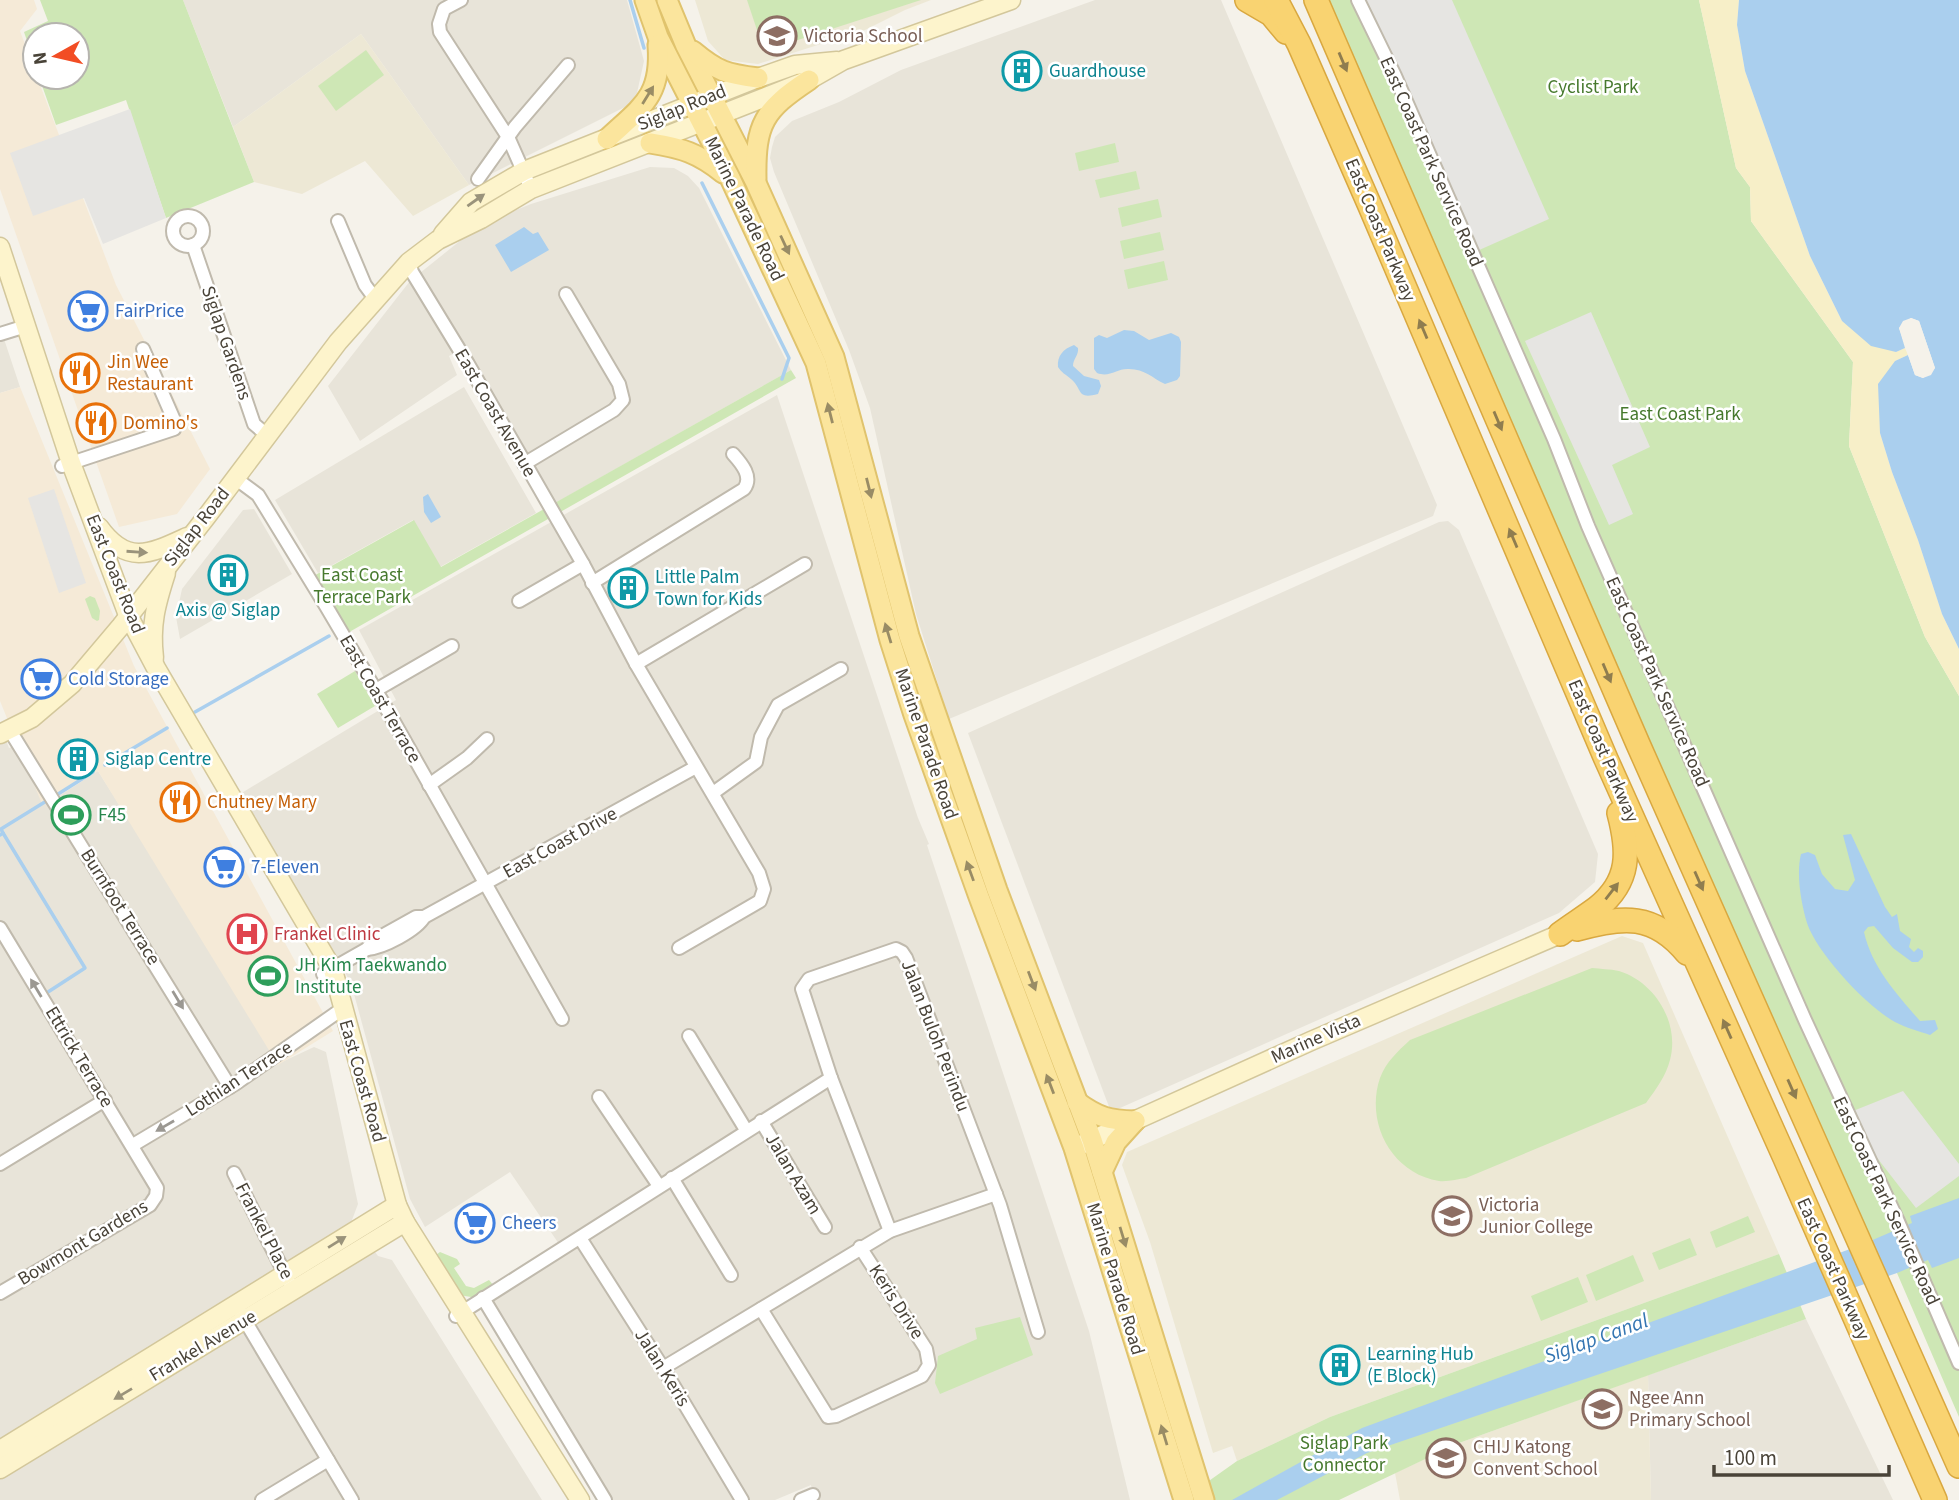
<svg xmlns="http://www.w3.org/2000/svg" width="1959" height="1500" viewBox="0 0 1959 1500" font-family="'Source Sans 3',sans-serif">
	<rect width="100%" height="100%" fill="#f5f2ea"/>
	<g fill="#e8e4d9">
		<path d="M183,0h444l17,61 -9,41 -166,83 -108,-151 -128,93z"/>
		<path d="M1095,0h126l216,505 -4,11 -484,203 -33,-105 -46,-206 -21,-58 -75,-178 -4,-14 2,-11 3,-10 17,-16 47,-19 62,-32z"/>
		<path d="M650,167l24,1 14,8 11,12 92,182 -239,135 -89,-157 -14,8 8,19 -97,66 -32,-55 82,-105 71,-57 50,-20z"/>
		<path d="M0,327l20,60 -20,6z"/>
		<path d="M464,387l72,126 -96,54 -27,-47 -95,53 -43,-73z"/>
		<path d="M777,395l141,423 11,26 -2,1 162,486 41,169h-316l-3,-15 -36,15h-178l-122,-203 84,-53 -49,-72 -85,55 -15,-28 -59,-216 -111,-189 156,-94 -37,-70z"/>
		<path d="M254,509l38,65 -112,65 -4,-22 6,-28 61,-79z"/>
		<path d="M1448,521l11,9 139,324 -3,28 -36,31 -448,199 -143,-379 471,-211z"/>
		<path d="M0,724l9,24 7,-3 35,56 47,-30 184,291 32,-15 12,5 32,152 -6,16 26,36 14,4 150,240h-542z"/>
		<path d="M1806,1319l87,181h-242l-3,-125z"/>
	</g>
	<g fill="#f5ead7">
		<path d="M0,0h34l3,9 -17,22 15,40v6h2l79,208 94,184 -33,45 -58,13 -119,-338z"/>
		<path d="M20,387l114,279 199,365 -55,34 -180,-294 -56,33 -42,-103v-308z"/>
	</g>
	<g fill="#ede8d5">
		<path d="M695,0h236l-26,10 -40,20 -107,34 -33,-4 -17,-19z"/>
		<path d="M361,34l108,151 -56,31 -48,-55 -63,33 -48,-12 -21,-55z"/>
		<path d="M1622,936l21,7 136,311 -449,163 -93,44 -5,-15 -19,7 -63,-211 -28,-77 5,-13z"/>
		<path d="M1648,1375l3,125h-251l-5,-27 64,-30z"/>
	</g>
	<g fill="#cee7b5">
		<path d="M40,0h143l71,182 -88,36 -40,-118 -70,25 -17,-48h38v-42h-42v29l-11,-32 24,-11z"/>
		<path d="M747,0h174l-157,51z"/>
		<path d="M1316,0h383l37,168 14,19 1,34 102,141 -4,84 76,191 34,59v721l-62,-144 -59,-81z"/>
		<path d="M366,50l18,25 -48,36 -18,-25z"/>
		<path d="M1115,143l4,19 -40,9 -4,-18z"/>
		<path d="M1136,171l4,18 -40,9 -5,-18z"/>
		<path d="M1158,199l4,18 -40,10 -4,-19z"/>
		<path d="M1160,232l4,18 -40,9 -4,-18z"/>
		<path d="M1164,261l4,19 -40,9 -4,-19z"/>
		<path d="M791,370l5,8 -452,257 -34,-57 104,-58 27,47z"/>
		<path d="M90,596l5,2 5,13 -1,9 -2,1 -5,-3 -7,-19z"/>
		<path d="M355,671l20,35 -37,22 -21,-34z"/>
		<path d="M1592,968c8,1 18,1 27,3 36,11 61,52 51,89 -4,16 -14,29 -24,43l-180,75c-8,1 -18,4 -27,3 -48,-8 -74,-59 -59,-103 6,-16 18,-27 30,-38z"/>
		<path d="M1748,1216l7,16 -39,16 -6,-16z"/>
		<path d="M1690,1238l7,17 -38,15 -7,-17z"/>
		<path d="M440,1252l17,7 3,5 -6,4 12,18 8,2 15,-8 5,6 -17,12 -18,-3 -23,-40z"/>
		<path d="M1779,1254l27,65 -347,124 -120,57h-157l55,-39 93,-44z"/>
		<path d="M1633,1255l11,26 -48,20 -10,-26z"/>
		<path d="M1578,1277l10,25 -47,19 -10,-25z"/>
		<path d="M1020,1317l13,38 -93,39 -5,-11 3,-27 39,-17 -2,-11z"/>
	</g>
	<path fill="#f7efc8" d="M1699,0h40l-2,25 8,46 65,185 32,65 54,31 9,-4 3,7 -13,6 -15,72 12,39 26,68 24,74 17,35v47l-34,-59 -76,-191 4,-84 -102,-141 -1,-34 -14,-19z"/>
	<g fill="#e6e5e2">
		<path d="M1366,0h86l97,219 -72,32z"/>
		<path d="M130,109l36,109 -63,26 -19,-46 -51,18 -23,-63z"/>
		<path d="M1591,312l59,135 -38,18 21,49 -24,11 -84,-184z"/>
		<path d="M54,489l32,94 -27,10 -31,-95z"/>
		<path d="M1903,1091l56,73v12l-43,32 -45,-58 -18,-39z"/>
	</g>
	<g fill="#aacfee">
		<path d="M1739,0h220v649l-17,-35 -24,-74 -26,-68 -12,-39 -2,-49 17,-23 13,-6 7,20 8,3 12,-10 -16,-47 -8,-3 -12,10 6,20 -9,4 -25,-6 -29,-25 -32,-65 -65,-185 -8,-46z"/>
		<path d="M524,227l9,7 5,-2 11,18 -38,22 -16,-27z"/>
		<path d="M1124,330l10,1 15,9 22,-7 8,4 2,5 -1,34 -3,4 -12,4c-13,-6 -20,-15 -36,-15 -12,-1 -19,9 -32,4l-3,-4v-31l5,-3 8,3z"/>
		<path d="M1074,345l4,3c1,7 -5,11 -5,18l11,10 15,4 2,6 -3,8c-22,6 -15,-5 -27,-15 -6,-5 -9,-6 -13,-12 -1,-11 5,-18 16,-22z"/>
		<path d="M428,494l13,23 -10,6 -7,-11 -1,-15z"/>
		<path d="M1851,834l34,73 7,10 5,-3 3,17 11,8 -2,8 5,5 4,-4 5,3v6l-5,5h-6l-19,-14 -19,-22 -6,1 -4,5c8,36 33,62 56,89l15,-1 3,9 -8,6c-11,-4 -24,-7 -35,-13 -28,-15 -78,-69 -88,-99 -6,-20 -11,-49 -6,-69l7,-2 7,3 7,19 13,15 13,2 7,-11 -12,-45z"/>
		<path d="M1959,1198v60l-27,10 -4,-8 -31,13 -530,180 -90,47h-45l130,-72 499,-183 51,-22 -2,-7z"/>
	</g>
	<path fill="#f5f2ea" d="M1911,318l8,3 16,47 -4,7 -8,3 -8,-3 -8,-23 4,1 6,19 6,2 5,-2 3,-5 -15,-43 -5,-2 -5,2 -3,4 6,19 -2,4 -8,-23 4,-7z"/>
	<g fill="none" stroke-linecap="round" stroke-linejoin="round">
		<g stroke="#aacfee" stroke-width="3.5">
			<path d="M630,0l14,48"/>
			<path d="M702,183l87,175 -7,21"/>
			<path d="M195,712l134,-76"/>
			<path d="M105,765l62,-37"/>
			<path d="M55,796l38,-24"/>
			<path d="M3,833l82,135 -37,24"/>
			<path d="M0,835l3,-2 -2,-4 47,-29"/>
		</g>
		<g stroke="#c0baad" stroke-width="16">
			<g id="street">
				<path d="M461,0l-17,9 -5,15 1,8 68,105 23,52"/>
				<path d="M1358,0l37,76 159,363 34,87 217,494 92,199 62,144"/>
				<path d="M478,179l37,-52 53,-62"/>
				<circle cx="188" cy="231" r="15"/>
				<path d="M338,221l27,64 11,15"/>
				<path d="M193,245l61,179 14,12"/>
				<path d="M409,262l3,10 56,92 115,200 53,100 123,209 5,16 -4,12 -81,47"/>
				<path d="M0,334l26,-8"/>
				<path d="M524,464l90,-54 9,-10 -4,-16 -53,-90"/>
				<path d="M62,466l112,-37v-9l-31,-71"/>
				<path d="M235,478l23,17 68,111 59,100 177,313"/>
				<path d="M592,583l152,-94c9,-12 -2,-25 -11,-35"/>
				<path d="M519,601l64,-37"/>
				<path d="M636,664l169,-100"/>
				<path d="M376,690l76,-44"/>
				<path d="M9,729l221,358"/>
				<path d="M429,785l38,-27 20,-19"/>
				<path d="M713,793l43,-31 5,-25 17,-32 63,-36"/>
				<path d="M0,928l157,260 -1,8 -6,9 -150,88"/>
				<path d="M367,949c16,-1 50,-19 57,-32"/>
				<path d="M323,974l44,-25 6,-8 43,-24h8l272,-150"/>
				<path d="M689,1036l57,94"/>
				<path d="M599,1097l60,89"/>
				<path d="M761,1121l64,106"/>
				<path d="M133,1145l102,-61 107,-75"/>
				<path d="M0,1164l105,-64"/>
				<path d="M234,1173l59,117"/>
				<path d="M672,1178l59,97"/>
				<path d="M890,1231l-59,-153 -29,-89 7,-10 87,-30 6,3 4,6 94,247 38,127"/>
				<path d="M580,1238l83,130 79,132"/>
				<path d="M483,1298l122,202"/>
				<path d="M761,1309l67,108 8,-1 86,-40 7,-11 -3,-16 -66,-102"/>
				<path d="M241,1314l111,186"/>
				<path d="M456,1316l375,-238"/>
				<path d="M663,1368l227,-137 106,-37"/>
				<path d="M262,1500l66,-40"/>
				<path d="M801,1500l12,-5"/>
			</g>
		</g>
		<g stroke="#d3c79b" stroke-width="21">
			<g id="secondary">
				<path d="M443,234l28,-32 53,-31 234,-93 37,-13 42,-4"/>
				<path d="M0,247l71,216 57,152 28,53 177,302 64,235 8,17 175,278"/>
				<path d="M99,527c28,39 51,27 88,10"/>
				<path d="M154,658c-4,-33 2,-54 12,-85"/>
				<path d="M0,734l32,-16 40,-34 49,-58 86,-110 131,-174 71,-80 29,-22 43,-21 50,-30 278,-109 35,-20 167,-60"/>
				<path d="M1074,1148l237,-107 249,-107"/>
				<path d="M0,1450l397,-245"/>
				<path d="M0,1469l405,-247"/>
			</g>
		</g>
		<g stroke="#e0c36d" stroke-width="23">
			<g id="primary">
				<path d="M645,0l13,37 72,141 86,185 74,277 24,75 65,182 95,251 110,352"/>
				<path d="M667,0l19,46 70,137 78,174 75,279 88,254 95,250 112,360"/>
				<path d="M693,51c25,21 34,23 65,27"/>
				<path d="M607,139c34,-32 55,-42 51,-94"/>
				<path d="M650,143c32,5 48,10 73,30"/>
				<path d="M756,179c-1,-56 8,-69 53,-99"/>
				<path d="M1077,1102c22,16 32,18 58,19"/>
				<path d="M1102,1172l14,-30 19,-21"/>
			</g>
		</g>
		<g stroke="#d9a840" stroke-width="26">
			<g id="highway">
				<path d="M1247,0l24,14 15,18"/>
				<path d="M1276,0l23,44 71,162 236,553 179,399 150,342"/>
				<path d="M1316,0l322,744 321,722"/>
				<path d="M1577,929c46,-13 77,-16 110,24"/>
				<path d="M1560,934c12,-9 25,-17 37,-26 34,-27 32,-57 22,-95"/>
			</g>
		</g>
		<use href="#street" stroke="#fff" stroke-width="12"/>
		<use href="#secondary" stroke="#fdf4cc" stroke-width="18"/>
		<use href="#primary" stroke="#fbe59d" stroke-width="19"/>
		<use href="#highway" stroke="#f9d371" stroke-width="23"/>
	</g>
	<defs><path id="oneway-solid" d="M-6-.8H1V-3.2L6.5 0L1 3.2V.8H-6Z" transform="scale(1.75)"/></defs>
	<g fill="#8f7d4f">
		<use href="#oneway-solid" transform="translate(1343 62) rotate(67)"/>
		<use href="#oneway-solid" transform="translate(1423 329) rotate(-113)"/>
		<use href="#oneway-solid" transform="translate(1498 421) rotate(67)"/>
		<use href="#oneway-solid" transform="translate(1513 538) rotate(-113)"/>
		<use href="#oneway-solid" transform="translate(1607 673) rotate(67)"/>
		<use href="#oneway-solid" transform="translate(1699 881) rotate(66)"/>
		<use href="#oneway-solid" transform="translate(1612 891) rotate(-52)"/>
		<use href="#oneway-solid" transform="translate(1727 1029) rotate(-114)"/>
		<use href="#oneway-solid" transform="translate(1792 1089) rotate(66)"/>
	</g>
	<g fill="#998c65">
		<use href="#oneway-solid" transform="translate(648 95) rotate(-58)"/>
		<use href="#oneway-solid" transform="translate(785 245) rotate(65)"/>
		<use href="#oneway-solid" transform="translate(830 413) rotate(-104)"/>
		<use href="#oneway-solid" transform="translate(869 488) rotate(76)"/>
		<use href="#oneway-solid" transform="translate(888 633) rotate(-107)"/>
		<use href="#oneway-solid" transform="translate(970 871) rotate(-110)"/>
		<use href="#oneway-solid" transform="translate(1032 981) rotate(69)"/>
		<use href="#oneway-solid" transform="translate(1050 1084) rotate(-111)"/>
		<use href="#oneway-solid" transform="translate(1123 1237) rotate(73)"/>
		<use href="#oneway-solid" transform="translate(1164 1435) rotate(-107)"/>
	</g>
	<g fill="#9a937b">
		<use href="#oneway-solid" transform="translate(476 200) rotate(-35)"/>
		<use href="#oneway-solid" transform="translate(137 552) rotate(4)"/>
		<use href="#oneway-solid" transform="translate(337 1242) rotate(-32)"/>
		<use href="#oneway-solid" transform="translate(123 1394) rotate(149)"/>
	</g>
	<g fill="#9b9892">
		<use href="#oneway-solid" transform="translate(36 988) rotate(-121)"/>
		<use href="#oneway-solid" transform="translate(178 1000) rotate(59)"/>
		<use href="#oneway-solid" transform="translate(165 1126) rotate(150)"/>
	</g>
	<defs>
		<g id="university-ring" transform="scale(2.0125)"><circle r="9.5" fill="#fff" stroke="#8d6e63" stroke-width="1.5"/><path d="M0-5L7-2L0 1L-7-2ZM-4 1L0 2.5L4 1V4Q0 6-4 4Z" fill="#8d6e63"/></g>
		<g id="building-ring" transform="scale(2.0125)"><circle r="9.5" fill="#fff" stroke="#0f9aa8" stroke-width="1.5"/><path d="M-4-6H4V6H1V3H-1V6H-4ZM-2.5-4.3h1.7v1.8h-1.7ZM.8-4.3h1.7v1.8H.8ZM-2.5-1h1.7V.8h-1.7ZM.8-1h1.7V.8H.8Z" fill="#0f9aa8"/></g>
		<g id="supermarket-ring" transform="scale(2.0125)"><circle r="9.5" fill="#fff" stroke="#3f7fe0" stroke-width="1.5"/><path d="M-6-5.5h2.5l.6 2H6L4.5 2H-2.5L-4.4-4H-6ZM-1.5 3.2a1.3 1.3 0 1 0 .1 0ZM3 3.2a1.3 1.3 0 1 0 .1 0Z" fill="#3f7fe0"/></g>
		<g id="restaurant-ring" transform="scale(2.0125)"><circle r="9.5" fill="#fff" stroke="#e8710a" stroke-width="1.5"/><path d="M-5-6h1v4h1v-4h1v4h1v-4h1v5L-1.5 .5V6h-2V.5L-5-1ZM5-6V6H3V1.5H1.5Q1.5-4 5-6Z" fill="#e8710a"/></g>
		<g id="stadium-ring" transform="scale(2.0125)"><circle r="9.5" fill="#fff" stroke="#2e9e5b" stroke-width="1.5"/><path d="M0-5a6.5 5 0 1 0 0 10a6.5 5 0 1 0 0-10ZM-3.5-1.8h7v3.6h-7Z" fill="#2e9e5b"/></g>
		<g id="hospital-ring" transform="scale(2.0125)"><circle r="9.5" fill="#fff" stroke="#e0444e" stroke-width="1.5"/><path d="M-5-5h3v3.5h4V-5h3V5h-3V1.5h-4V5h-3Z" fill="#e0444e"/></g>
		<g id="school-ring" transform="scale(2.0125)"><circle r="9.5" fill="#fff" stroke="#8d6e63" stroke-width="1.5"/><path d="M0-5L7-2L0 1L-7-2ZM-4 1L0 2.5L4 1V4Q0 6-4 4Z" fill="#8d6e63"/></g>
	</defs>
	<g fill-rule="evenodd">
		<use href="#university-ring" x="777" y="36"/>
		<use href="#building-ring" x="1022" y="71"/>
		<use href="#supermarket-ring" x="88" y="311"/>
		<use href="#restaurant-ring" x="80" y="373"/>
		<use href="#restaurant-ring" x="96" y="423"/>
		<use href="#building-ring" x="228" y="575"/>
		<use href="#building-ring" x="628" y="588"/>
		<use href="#supermarket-ring" x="41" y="679"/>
		<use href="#building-ring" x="78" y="759"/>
		<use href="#restaurant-ring" x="180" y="802"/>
		<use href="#stadium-ring" x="71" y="815"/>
		<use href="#supermarket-ring" x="224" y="867"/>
		<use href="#hospital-ring" x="247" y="934"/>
		<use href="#stadium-ring" x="268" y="976"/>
		<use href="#university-ring" x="1452" y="1216"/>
		<use href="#supermarket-ring" x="475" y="1223"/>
		<use href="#building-ring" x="1340" y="1365"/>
		<use href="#school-ring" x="1602" y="1409"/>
		<use href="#school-ring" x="1446" y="1458"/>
	</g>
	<g text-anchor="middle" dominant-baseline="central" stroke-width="5" stroke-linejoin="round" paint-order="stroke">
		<g font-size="19" fill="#785e54" stroke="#fff" text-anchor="start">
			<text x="804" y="36">Victoria School</text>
			<text x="1479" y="1205">Victoria<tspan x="1479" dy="22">Junior College</tspan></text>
			<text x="1629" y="1398">Ngee Ann<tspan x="1629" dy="22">Primary School</tspan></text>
			<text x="1473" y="1447">CHIJ Katong<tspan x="1473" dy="22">Convent School</tspan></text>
		</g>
		<g font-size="19" fill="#0d838f" stroke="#fff" text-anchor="start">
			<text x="1049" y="71">Guardhouse</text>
			<text x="655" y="577">Little Palm<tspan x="655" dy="22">Town for Kids</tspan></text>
			<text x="228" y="610" text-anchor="middle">Axis @ Siglap</text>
			<text x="105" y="759">Siglap Centre</text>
			<text x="1367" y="1354">Learning Hub<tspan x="1367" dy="22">(E Block)</tspan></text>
		</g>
		<g font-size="19" fill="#46792d" stroke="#fff">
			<text x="1593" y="87">Cyclist Park</text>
			<text x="1680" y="414">East Coast Park</text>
			<text x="362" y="575">East Coast<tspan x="362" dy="22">Terrace Park</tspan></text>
			<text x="1344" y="1443">Siglap Park<tspan x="1344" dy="22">Connector</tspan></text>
		</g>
		<g font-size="19" fill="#494338" stroke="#fff">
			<text transform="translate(682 108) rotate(-22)">Siglap Road</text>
			<text transform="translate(1431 162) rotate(66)">East Coast Park Service Road</text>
			<text transform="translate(744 209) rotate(64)">Marine Parade Road</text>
			<text transform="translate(1380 230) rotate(67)">East Coast Parkway</text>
			<text transform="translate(226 343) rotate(71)">Siglap Gardens</text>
			<text transform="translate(495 413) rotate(60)">East Coast Avenue</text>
			<text transform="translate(197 527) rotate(-52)">Siglap Road</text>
			<text transform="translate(115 574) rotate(68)">East Coast Road</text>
			<text transform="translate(1657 682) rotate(66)">East Coast Park Service Road</text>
			<text transform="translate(380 699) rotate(60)">East Coast Terrace</text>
			<text transform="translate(926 744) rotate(71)">Marine Parade Road</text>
			<text transform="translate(1603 751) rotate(67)">East Coast Parkway</text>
			<text transform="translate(560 843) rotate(-29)">East Coast Drive</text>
			<text transform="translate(120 907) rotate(58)">Burnfoot Terrace</text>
			<text transform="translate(935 1036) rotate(69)">Jalan Buloh Perindu</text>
			<text transform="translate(1316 1039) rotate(-24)">Marine Vista</text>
			<text transform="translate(79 1057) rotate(59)">Ettrick Terrace</text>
			<text transform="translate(239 1079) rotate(-33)">Lothian Terrace</text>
			<text transform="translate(362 1081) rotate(74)">East Coast Road</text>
			<text transform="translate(793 1174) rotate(59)">Jalan Azam</text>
			<text transform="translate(1886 1201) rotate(65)">East Coast Park Service Road</text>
			<text transform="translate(264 1231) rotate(63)">Frankel Place</text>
			<text transform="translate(83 1243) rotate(-31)">Bowmont Gardens</text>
			<text transform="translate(1833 1269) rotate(66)">East Coast Parkway</text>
			<text transform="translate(1115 1279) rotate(73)">Marine Parade Road</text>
			<text transform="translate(896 1302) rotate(57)">Keris Drive</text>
			<text transform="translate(203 1346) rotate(-31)">Frankel Avenue</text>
			<text transform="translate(662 1368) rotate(58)">Jalan Keris</text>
		</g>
		<g font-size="19" fill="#366cbe" stroke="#fff" text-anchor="start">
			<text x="115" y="311">FairPrice</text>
			<text x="68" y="679">Cold Storage</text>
			<text x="251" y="867">7-Eleven</text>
			<text x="502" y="1223">Cheers</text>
		</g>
		<g font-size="19" fill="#c56008" stroke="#fff" text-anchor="start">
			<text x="107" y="362">Jin Wee<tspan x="107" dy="22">Restaurant</tspan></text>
			<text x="123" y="423">Domino's</text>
			<text x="207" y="802">Chutney Mary</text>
		</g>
		<g font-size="19" fill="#27864d" stroke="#fff" text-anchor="start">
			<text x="98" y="815">F45</text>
			<text x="295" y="965">JH Kim Taekwando<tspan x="295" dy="22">Institute</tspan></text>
		</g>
		<g font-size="19" fill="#be3a42" stroke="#fff" text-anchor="start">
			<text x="274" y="934">Frankel Clinic</text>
		</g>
		<g font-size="21" font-style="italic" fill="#3476b2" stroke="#fff">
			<text transform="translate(1596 1338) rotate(-20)">Siglap Canal</text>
		</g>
	</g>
	<g transform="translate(56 56) rotate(262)"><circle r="33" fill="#ffffff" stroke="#b6b4af" stroke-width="2"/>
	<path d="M0-5L12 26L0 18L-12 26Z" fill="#f24d24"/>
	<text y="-10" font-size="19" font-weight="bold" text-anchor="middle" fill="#494338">N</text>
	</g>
	<path d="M1714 1465v10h175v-10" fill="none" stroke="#494338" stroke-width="3.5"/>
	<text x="1724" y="1465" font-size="21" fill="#494338" stroke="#ffffff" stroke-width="5" paint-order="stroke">100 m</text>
</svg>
